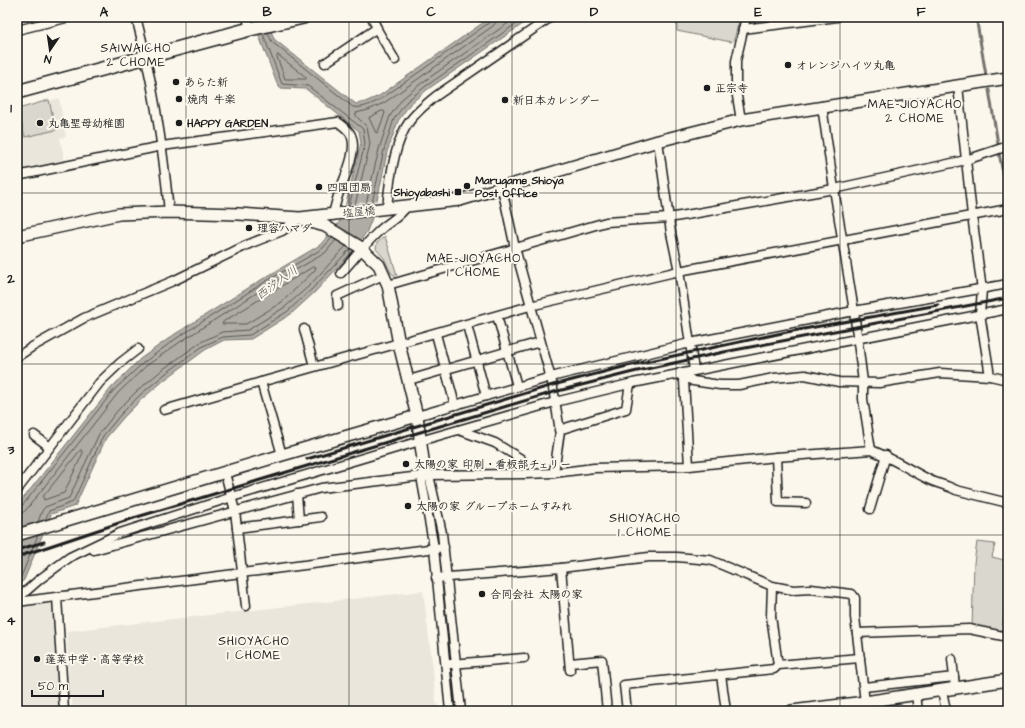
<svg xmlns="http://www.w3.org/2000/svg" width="1025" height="728" viewBox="0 0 1025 728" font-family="'Architects Daughter','Klee One',sans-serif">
	<rect width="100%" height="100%" fill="#fbf7ec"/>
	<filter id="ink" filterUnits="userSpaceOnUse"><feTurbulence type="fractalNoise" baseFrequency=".025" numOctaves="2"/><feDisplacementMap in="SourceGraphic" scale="8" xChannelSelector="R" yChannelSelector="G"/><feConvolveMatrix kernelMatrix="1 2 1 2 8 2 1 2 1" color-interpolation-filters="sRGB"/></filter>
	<g filter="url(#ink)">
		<g fill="#eae6dc">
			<path d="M59,98l7,39 -6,1 5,24 -44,9 -4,-18v-43z"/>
			<path d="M423,591l10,79 3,33 2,2 1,6h-367v-13h-3l-2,-67z"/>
			<path d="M52,603l3,1 5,107h-43v-103z"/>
		</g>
		<g fill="#dad7ce" stroke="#7b7a75">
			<path d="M677,17h63l-6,23 -3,2 -54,-11z"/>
			<path d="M49,100l7,30 -31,7 -7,-28z"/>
			<path d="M385,236l12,39h-3l-3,-2 -7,-15 -8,-9 1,-6z"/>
			<path d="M977,542l18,2 -3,13 16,4 -6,73 -30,-6 2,-65z"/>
		</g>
		<path fill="#afaca5" stroke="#74726e" d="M252,17h14l8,22 82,65 9,-2 14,-6 112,-79h42l-105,72 -18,15 -12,17 -11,31 -8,40 -7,26 -5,13 -14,20 -38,41 -24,22 -40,25 -27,1 -19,10 -38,28 -24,20 -19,19 -18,21 -31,68 -24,8 -27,66 -7,6v-80l95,-119 28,-28 35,-25 86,-54 59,-35 19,-22 7,-20 15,-60 -2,-12 -53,-42 -26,-1 -3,-4z"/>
		<path fill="#fbf7ec" d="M379,200l-5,17 -37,4 6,-16z"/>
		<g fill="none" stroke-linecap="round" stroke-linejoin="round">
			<g stroke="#575653" stroke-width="1">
				<path d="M268,33l4,9 81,65c10,2 20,-4 28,-8l109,-77 2,-5"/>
				<path d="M263,34l19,50 26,2 55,43 2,15 -16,62"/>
				<path d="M278,55l28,22v2h-21l-8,-22z"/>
				<path d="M382,111h2l1,2 -7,19 -2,1 -7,-15z"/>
				<path d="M372,203l12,-53 10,-31 13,-18 19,-15 100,-69"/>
				<path d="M366,204l13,-55 11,-33 13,-18 20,-16 94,-65"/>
				<path d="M355,205l15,-61 -3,-17 -11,-11v-3l12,-3 16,-7 109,-77 3,-4 1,-5"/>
				<path d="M313,267h3l-1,3 -33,32 -36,22h-24l1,-2z"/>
				<path d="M81,450l2,3 -19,40 -20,7 -1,-3z"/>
				<path d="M17,508l5,-2 92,-116 29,-27 34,-25 86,-55 59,-34 10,-11"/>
				<path d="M17,513h5l4,-3 92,-117 28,-27 34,-24 86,-55 59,-34 11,-13"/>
				<path d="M45,520l4,-9 24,-9 30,-66 18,-22 19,-19 25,-21 38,-28 20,-9 27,-2 38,-24 24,-22 38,-40"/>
				<path d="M38,522l4,-11 3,-4 24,-9 30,-64 19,-24 19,-19 25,-21 39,-28 21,-10 26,-2 37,-23 24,-21 37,-40"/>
				<path d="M17,580l4,-3 17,-42"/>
			</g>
			<g stroke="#74726e" stroke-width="3">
				<path d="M976,17l10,58"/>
				<path d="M989,90l9,54"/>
				<path d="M999,153l9,45"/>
			</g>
			<g stroke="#1c1c1c" stroke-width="11">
				<g id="street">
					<path d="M136,17c17,64 27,129 33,195"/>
					<path d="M247,17l3,12"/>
					<path d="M372,17l6,14 17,29"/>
					<path d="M743,29l94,-12"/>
					<path d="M17,30l53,-13"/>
					<path d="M325,63l52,-35"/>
					<path d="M958,86l14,129 10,75 -2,24 10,62 18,4"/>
					<path d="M822,106l12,83 20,122 9,71v17l8,51"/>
					<path d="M741,120l-5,-30v-29l10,-44"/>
					<path d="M658,141l13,92 8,38 15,99"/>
					<path d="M17,176l145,-30 176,-24c5,4 11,8 13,13 7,15 -6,41 -11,55 -3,8 -5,16 -7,24"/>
					<path d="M502,188l13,60 37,134 8,49 -6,42"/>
					<path d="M387,209c2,-26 7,-66 22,-87 7,-10 17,-18 27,-26l115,-79"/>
					<path d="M341,273c13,-14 24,-29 38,-42 10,-10 19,-12 28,-25"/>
					<path d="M388,285l218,-63 63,-4 165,-29 132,-29 42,-14"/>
					<path d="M338,306l-1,-10 46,-21"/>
					<path d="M497,316l20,70"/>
					<path d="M467,325l19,71"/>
					<path d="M304,329l10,37"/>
					<path d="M436,334l19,71"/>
					<path d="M17,357l15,-10 52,-29 89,-37 76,-37 33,-13 18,-13"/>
					<path d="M680,373l13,8 27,4h19l35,-7 31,-3 34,7 40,1 61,-10 50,3"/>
					<path d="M680,373l4,8 5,85"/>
					<path d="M409,380l131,-38"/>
					<path d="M164,410l97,-28"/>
					<path d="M417,416l134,-39 139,-34 164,-32 154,-27"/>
					<path d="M459,430l36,13 26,16"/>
					<path d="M559,430l67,-21 4,-25"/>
					<path d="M34,435l16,12"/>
					<path d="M282,455l-21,-73 269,-76 149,-35 329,-62"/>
					<path d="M776,457l2,45 28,1"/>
					<path d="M426,471l3,4 13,58 19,178"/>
					<path d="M423,472l-1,10 12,66 16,163"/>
					<path d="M225,473l10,38 11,95"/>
					<path d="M17,490l83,-108 20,-19 18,-14"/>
					<path d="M297,494l2,26"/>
					<path d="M870,509l16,-54"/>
					<path d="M237,528l84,-11"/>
					<path d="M94,550l227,-62 108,-13 96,-1 29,-1 40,-5 95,-2 87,-9 95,-7c21,8 39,20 59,30 8,4 17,5 26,10l52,13"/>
					<path d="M561,568l9,102"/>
					<path d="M436,578l125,-10 88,-11h28l33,3 62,26 21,4 18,-1 41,5 3,4v19l11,94"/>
					<path d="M772,586l-1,30 7,49 82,-7"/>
					<path d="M57,597l7,114"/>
					<path d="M17,599l23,-20 30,-22 50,-24 112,-36 188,-56 135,-39 78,-19 375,-74"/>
					<path d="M17,602l427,-55"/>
					<path d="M857,633l112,-4 39,8"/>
					<path d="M952,659l2,18"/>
					<path d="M570,663l32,-3 5,51"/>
					<path d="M451,664l73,-6"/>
					<path d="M721,675l5,36"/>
					<path d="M864,687l90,-10 1,11"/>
					<path d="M942,690l4,21"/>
					<path d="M916,694l2,17"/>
					<path d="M627,711l-3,-26 150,-16 4,-4"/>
				</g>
			</g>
			<g stroke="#1c1c1c" stroke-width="14">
				<g id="secondary">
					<path d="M304,220l21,6 35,21 19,18 9,20 11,59 18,72 7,51"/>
					<path d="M17,236l102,-22 50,-2 70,2 61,4 160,-18 198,-59 83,-21 267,-42"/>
					<path d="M17,535l265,-80 135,-39"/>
					<path d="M792,711l73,-9 143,-22"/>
				</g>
			</g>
			<g stroke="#1c1c1c" stroke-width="16">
				<path id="primary" d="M17,92l233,-63 53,-12"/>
			</g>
			<use href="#street" stroke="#fbf7ec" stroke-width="8"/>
			<use href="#secondary" stroke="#fbf7ec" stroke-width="11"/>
			<use href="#primary" stroke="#fbf7ec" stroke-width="13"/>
			<g stroke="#1c1c1c" stroke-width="3">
				<path d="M307,459l246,-74 78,-20 156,-33 151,-27"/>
				<path d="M17,550l27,-8"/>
				<path d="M17,557l120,-40 417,-125 79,-20 91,-20 284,-54"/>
			</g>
		</g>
	</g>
	<path fill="none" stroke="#1c1c1c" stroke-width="1" stroke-opacity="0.55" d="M186,17v694M349,17v694M512,17v694M676,17v694M840,17v694M17,193h991M17,364h991M17,535h991"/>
	<g fill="#1c1c1c" stroke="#fbf7ec" stroke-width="1.5">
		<circle cx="788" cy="65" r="4"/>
		<circle cx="176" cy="82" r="4"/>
		<circle cx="707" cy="88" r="4"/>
		<circle cx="179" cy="99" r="4"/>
		<circle cx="505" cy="100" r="4"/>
		<circle cx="40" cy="123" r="4"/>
		<circle cx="179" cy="123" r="4"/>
		<circle cx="467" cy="186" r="4"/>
		<circle cx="319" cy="187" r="4"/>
		<rect x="454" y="188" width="8" height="8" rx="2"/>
		<circle cx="249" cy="228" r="4"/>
		<circle cx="406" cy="464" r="4"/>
		<circle cx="408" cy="506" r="4"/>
		<circle cx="482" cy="594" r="4"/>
		<circle cx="37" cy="659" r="4"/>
	</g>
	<g text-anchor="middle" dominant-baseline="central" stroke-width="4" stroke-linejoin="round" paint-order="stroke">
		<g font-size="11" font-weight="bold" fill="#1c1c1c" stroke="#fbf7ec" text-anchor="start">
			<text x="796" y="65">オレンジハイツ丸亀</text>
			<text x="184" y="82">あらた新</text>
			<text x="715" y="88">正宗寺</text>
			<text x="187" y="99">焼肉 牛楽</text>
			<text x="513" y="100">新日本カレンダー</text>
			<text x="48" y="123">丸亀聖母幼稚園</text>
			<text x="187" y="123">HAPPY GARDEN</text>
			<text x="475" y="180">Marugame Shioya<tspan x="475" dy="13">Post Office</tspan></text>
			<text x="327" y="187">四国団扇</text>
			<text x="450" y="192" text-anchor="end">Shioyabashi</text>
			<text x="257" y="228">理容ハマダ</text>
			<text x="414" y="464">太陽の家 印刷・看板部チェリー</text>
			<text x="416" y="506">太陽の家 グループホームすみれ</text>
			<text x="490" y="594">合同会社 太陽の家</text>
			<text x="45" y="659">蓬莱中学・高等学校</text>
		</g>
		<g font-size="11" fill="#1c1c1c" stroke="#fbf7ec">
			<text transform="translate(359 212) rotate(-6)">塩屋橋</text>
		</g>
		<g font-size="12" letter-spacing="1" fill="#1c1c1c" stroke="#fbf7ec">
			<text x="136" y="48">SAIWAICHO<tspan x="136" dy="14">2 CHOME</tspan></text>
			<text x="915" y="104">MAE-JIOYACHO<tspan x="915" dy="14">2 CHOME</tspan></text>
			<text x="474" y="258">MAE-JIOYACHO<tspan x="474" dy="14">1 CHOME</tspan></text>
			<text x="645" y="518">SHIOYACHO<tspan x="645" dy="14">1 CHOME</tspan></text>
			<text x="254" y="641">SHIOYACHO<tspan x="254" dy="14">1 CHOME</tspan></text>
		</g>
		<g font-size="12" font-style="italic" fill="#575653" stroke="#fbf7ec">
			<text transform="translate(277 283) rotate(-36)">西汐入川</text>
		</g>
	</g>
	<rect width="1025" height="728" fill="none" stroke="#fbf7ec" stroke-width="44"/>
	<g transform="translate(50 50) rotate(193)" stroke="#fbf7ec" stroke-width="3" paint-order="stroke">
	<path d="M0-3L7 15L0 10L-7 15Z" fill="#1c1c1c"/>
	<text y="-6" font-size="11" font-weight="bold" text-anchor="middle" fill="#1c1c1c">N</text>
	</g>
	<path d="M32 690v6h71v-6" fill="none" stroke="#1c1c1c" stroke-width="2"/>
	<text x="38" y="690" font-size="12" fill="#1c1c1c" stroke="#fbf7ec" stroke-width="3" paint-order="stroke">50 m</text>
	<rect x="22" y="22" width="981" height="684" fill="none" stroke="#1c1c1c" stroke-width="1.5"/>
	<g font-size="13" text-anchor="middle" font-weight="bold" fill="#1c1c1c">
		<text x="104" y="16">A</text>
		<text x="267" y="16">B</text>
		<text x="431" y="16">C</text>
		<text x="594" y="16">D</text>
		<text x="758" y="16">E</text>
		<text x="921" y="16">F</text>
		<text x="11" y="112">1</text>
		<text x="11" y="283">2</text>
		<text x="11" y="454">3</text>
		<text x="11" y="625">4</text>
	</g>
</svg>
